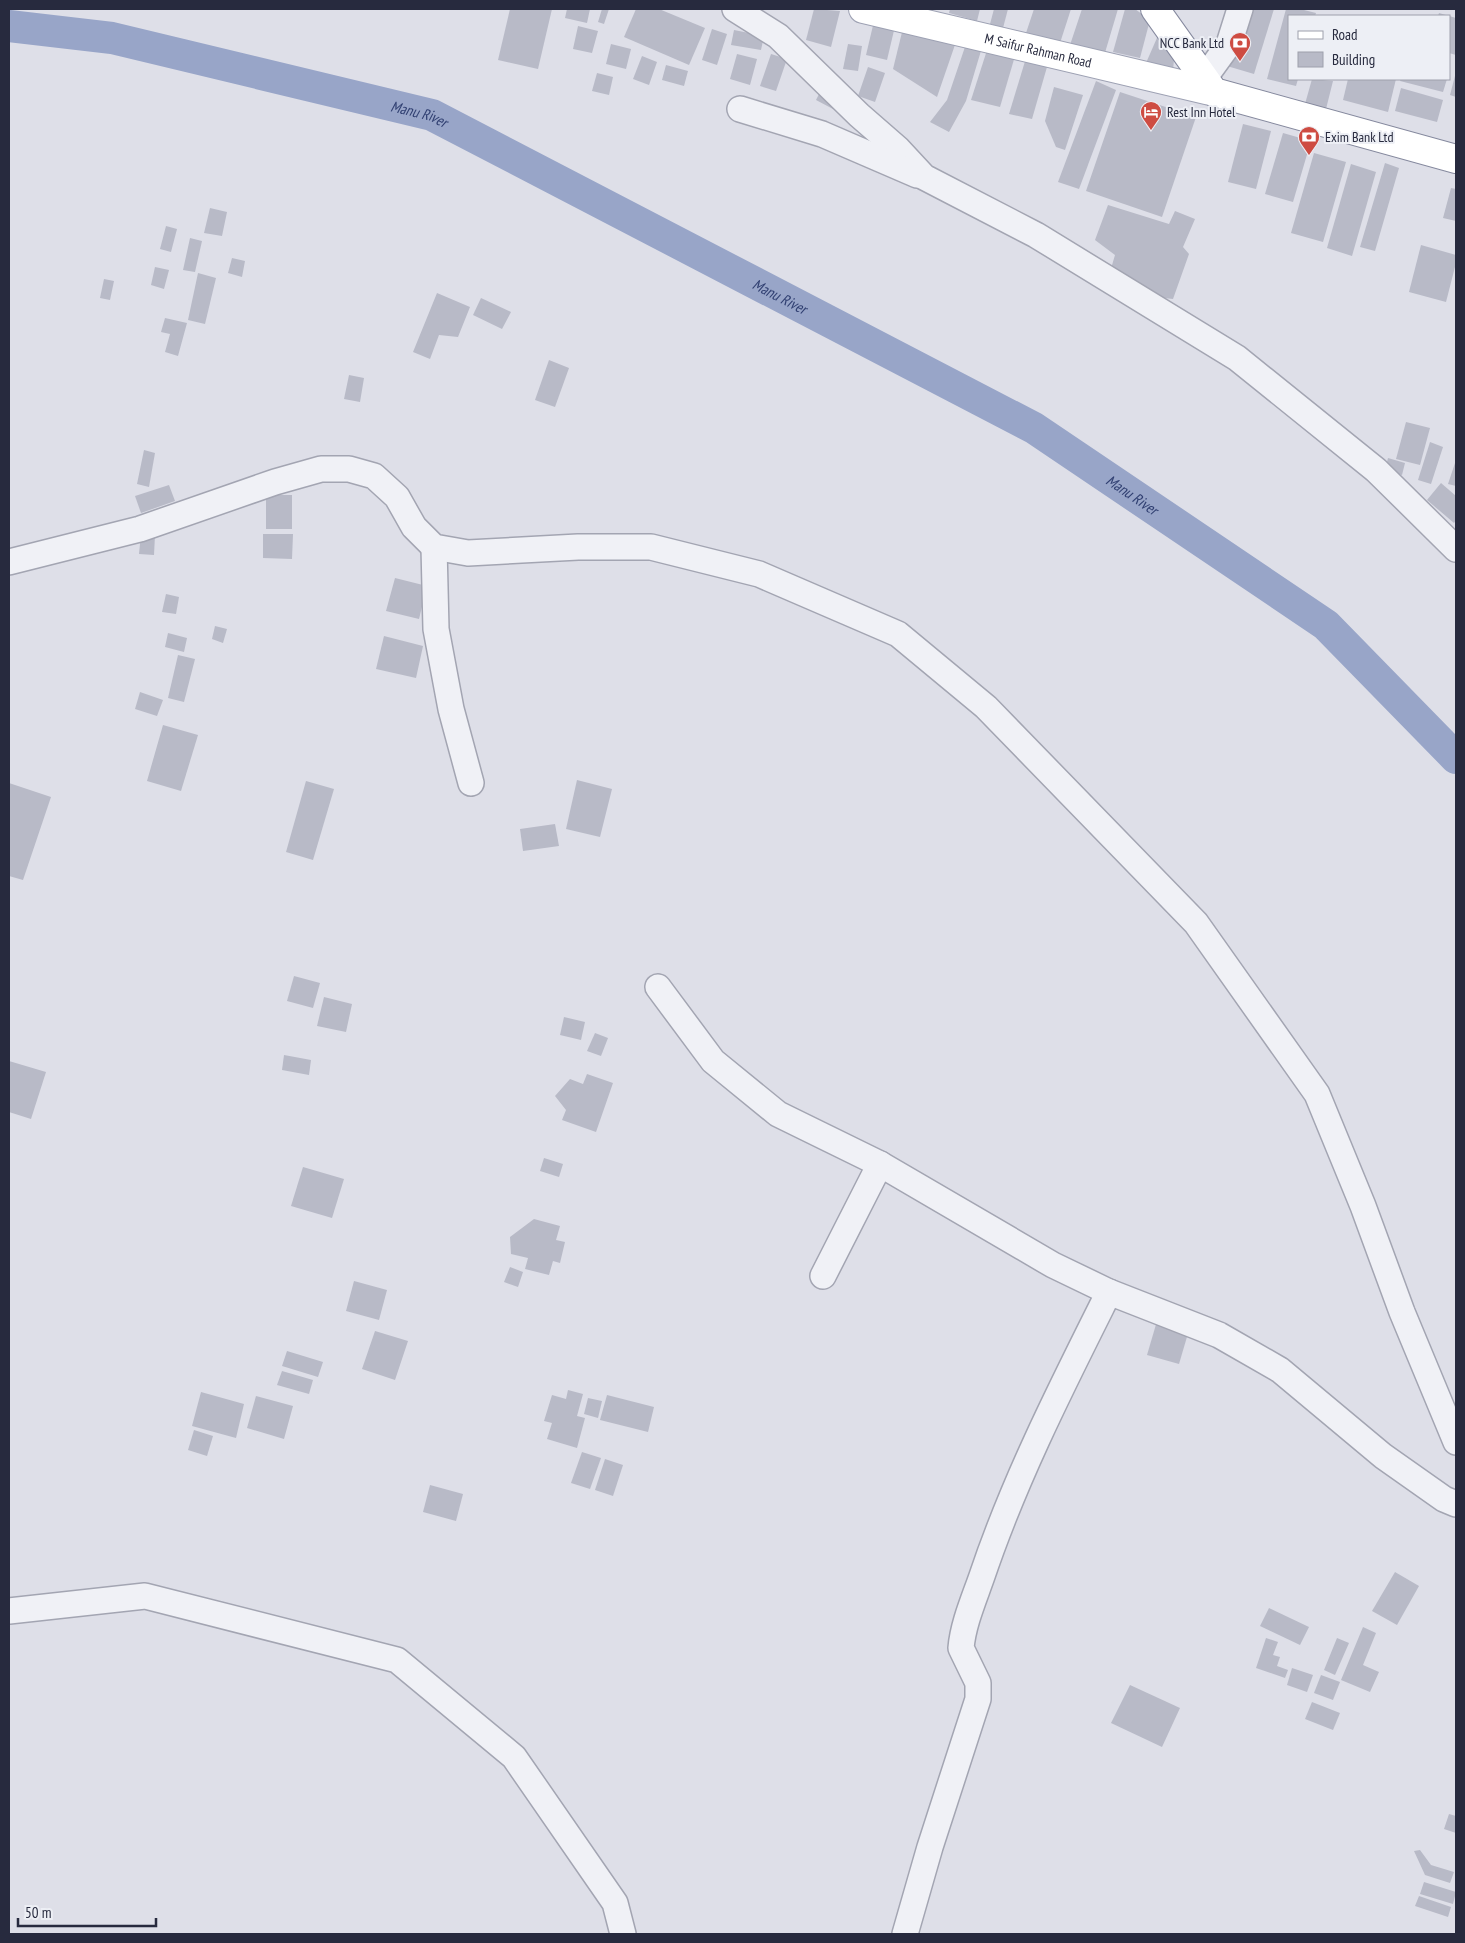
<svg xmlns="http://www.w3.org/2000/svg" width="1465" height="1943" viewBox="0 0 1465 1943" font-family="'PT Sans Narrow',sans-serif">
	<rect width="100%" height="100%" fill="#dedfe8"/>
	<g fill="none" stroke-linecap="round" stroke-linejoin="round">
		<path stroke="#98a5c8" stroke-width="32" id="s1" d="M9,26l103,12 320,77 602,313 292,197 130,133"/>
	</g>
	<g fill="#b8bac7">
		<path d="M510,9h42l-14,60 -40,-9z"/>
		<path d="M567,9h23l-3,14 -22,-5z"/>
		<path d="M602,9h7l-5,15 -6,-2z"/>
		<path d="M636,9h23l46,19 -16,37 -65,-28z"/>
		<path d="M814,9l26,2 -9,36 -25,-7z"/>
		<path d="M950,9h30l-3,12 -28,-8z"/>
		<path d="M994,9h14l-5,19 -13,-4z"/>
		<path d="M1034,9h37l-11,34 -34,-10z"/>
		<path d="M1082,9h36l-14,47 -34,-11z"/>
		<path d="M1125,9h10l15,11 -10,38 -27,-6z"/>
		<path d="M1244,9h30l-20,65 -27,-8z"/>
		<path d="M1286,9h14l16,4 -1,3h-26v63h9l-2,7 -29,-7z"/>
		<path d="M1439,13l17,5v37l-7,-2v-37h-11z"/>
		<path d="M875,17l21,5 -9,38 -21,-5z"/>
		<path d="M904,24l53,15 -20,58 -44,-28z"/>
		<path d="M578,26l20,5 -6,22 -19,-4z"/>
		<path d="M712,29l15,5 -10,31 -15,-5z"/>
		<path d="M734,30l30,6 -3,14 -30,-5z"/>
		<path d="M1160,31l15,16 -2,24 -27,-8z"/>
		<path d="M967,41l16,3 -17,57 -17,31 -19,-10 17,-22z"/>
		<path d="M611,44l20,5 -5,20 -20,-5z"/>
		<path d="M848,44l14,2 -4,25 -15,-2z"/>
		<path d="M988,47l27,9 -15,51 -29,-7z"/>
		<path d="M737,54l20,5 -7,26 -20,-6z"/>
		<path d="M771,54l16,5 -11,32 -16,-5z"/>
		<path d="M642,56l15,6 -8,23 -16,-6z"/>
		<path d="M1026,58l21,9 -15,52 -23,-5z"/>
		<path d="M666,65l22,6 -4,15 -22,-6z"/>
		<path d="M868,67l17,6 -10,29 -17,-6z"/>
		<path d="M1456,72v25l-6,-2z"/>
		<path d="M597,73l16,4 -4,18 -17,-4z"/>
		<path d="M1312,79l21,2 -9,36 -21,-6z"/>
		<path d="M1348,79h48l-8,33 -45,-12z"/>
		<path d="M1401,79h46l-4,13 -43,-11z"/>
		<path d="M1096,81l20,9 -37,99 -21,-7z"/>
		<path d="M1054,87l29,8 -18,55 -9,-3 -11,-26z"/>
		<path d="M1401,88l42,12 -6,22 -42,-11z"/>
		<path d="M821,90l18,9 -6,10 -17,-9z"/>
		<path d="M1120,92l76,25 -34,100 -76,-26z"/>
		<path d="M1243,124l28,7 -15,58 -28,-7z"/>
		<path d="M1283,133l28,8 -18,61 -28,-8z"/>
		<path d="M1314,153l32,9 -23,80 -32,-9z"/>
		<path d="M1385,163l14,5 -24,83 -15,-4z"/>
		<path d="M1351,164l25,8 -24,84 -25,-8z"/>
		<path d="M1451,188l5,1v32l-13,-3z"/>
		<path d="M1108,205l61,19 6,-13 20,8 -12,28 6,7 -16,45 -9,-1 -54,-26 5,-17 -20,-15z"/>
		<path d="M210,208l17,4 -5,24 -18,-3z"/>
		<path d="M166,226l11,3 -6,23 -11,-3z"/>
		<path d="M190,238l12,3 -7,31 -12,-2z"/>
		<path d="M1421,245l35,10v8l-10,39 -37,-10z"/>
		<path d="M232,258l13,3 -3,16 -14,-4z"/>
		<path d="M155,267l14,3 -5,19 -13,-4z"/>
		<path d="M198,273l18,5 -11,46 -17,-4z"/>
		<path d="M104,279l10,2 -4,19 -10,-2z"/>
		<path d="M437,293l33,14 -12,30 -19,-2 -9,24 -17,-7z"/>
		<path d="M481,298l30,14 -9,17 -29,-14z"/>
		<path d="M165,318l22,5 -9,33 -13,-4 5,-18 -9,-2z"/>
		<path d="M549,360l20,8 -14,39 -20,-7z"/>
		<path d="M349,375l15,3 -4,24 -16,-3z"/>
		<path d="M1406,422l24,6 -10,37 -24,-6z"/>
		<path d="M1430,442l13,5 -12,37 -13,-4z"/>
		<path d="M144,450l11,3 -6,34 -12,-3z"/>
		<path d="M1388,458l17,5 -3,12 -17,-5z"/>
		<path d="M1456,460v26l-8,-2z"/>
		<path d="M1441,483l15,13v24l-2,3 -27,-23z"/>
		<path d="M169,485l6,16 -34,12 -6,-17z"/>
		<rect x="266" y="495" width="26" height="34"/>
		<path d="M141,534l14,1 -1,20 -15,-1z"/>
		<path d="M263,534h30l-1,25 -29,-1z"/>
		<path d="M395,578l32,8 -8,33 -33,-8z"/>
		<path d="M166,594l13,3 -3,17 -14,-2z"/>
		<path d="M215,626l12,3 -4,14 -11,-4z"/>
		<path d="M168,633l19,5 -3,14 -19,-5z"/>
		<path d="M384,636l39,10 -7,32 -40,-9z"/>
		<path d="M178,655l17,4 -11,43 -16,-4z"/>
		<path d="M140,692l23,8 -6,16 -22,-7z"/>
		<path d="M163,725l35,10 -17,56 -34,-10z"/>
		<path d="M577,780l35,9 -12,48 -34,-8z"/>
		<path d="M306,781l28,8 -21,71 -27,-8z"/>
		<path d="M9,783l42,14 -28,83 -14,-4z"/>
		<path d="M555,824l4,22 -36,5 -3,-22z"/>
		<path d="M294,976l26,7 -7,25 -26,-7z"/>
		<path d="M324,997l28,7 -6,28 -29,-6z"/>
		<path d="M564,1017l21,5 -4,18 -21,-5z"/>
		<path d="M595,1033l13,5 -7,18 -14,-5z"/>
		<path d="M284,1055l27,5 -2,15 -27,-5z"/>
		<path d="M9,1061l37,11 -15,47 -22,-7z"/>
		<path d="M587,1074l26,9 -17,49 -34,-12 4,-10 -11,-14 15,-17 13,5z"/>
		<path d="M544,1158l19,6 -4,13 -19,-6z"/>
		<path d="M303,1167l41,12 -12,39 -41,-12z"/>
		<path d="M534,1219l26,7 -4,14 9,2 -5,21 -7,-2 -4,14 -24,-6 3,-11 -17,-4 -1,-17z"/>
		<path d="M510,1267l13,5 -5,15 -14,-5z"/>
		<path d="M354,1281l33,9 -8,30 -33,-9z"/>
		<path d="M1157,1321l32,9 -10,34 -32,-9z"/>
		<path d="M375,1331l33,10 -13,39 -33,-11z"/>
		<path d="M287,1351l36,11 -5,15 -36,-11z"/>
		<path d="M282,1371l31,9 -4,14 -32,-9z"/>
		<path d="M568,1390l15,4 -6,22 8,2 -8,30 -30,-9 5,-16 -8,-2 8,-26 14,4z"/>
		<path d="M201,1392l43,12 -8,34 -44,-12z"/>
		<path d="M607,1395l47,12 -6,25 -48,-12z"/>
		<path d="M256,1396l37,10 -9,33 -37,-11z"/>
		<path d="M588,1398l14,3 -4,17 -14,-4z"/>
		<path d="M194,1430l19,6 -6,20 -19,-6z"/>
		<path d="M582,1452l19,6 -11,31 -19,-6z"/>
		<path d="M605,1459l18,6 -10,31 -18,-6z"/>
		<path d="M430,1485l33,9 -7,27 -33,-9z"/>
		<path d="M1395,1572l24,14 -22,39 -25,-14z"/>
		<path d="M1269,1608l40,19 -9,18 -40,-19z"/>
		<path d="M1363,1627l13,6 -13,32 16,7 -9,20 -29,-12z"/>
		<path d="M1266,1638l12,4 -5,13 7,2 -3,9 11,4 -3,8 -29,-10z"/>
		<path d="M1337,1638l12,5 -14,32 -11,-5z"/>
		<path d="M1292,1668l21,7 -6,17 -20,-7z"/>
		<path d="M1321,1675l19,7 -7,18 -19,-7z"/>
		<path d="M1130,1685l50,23 -18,39 -51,-24z"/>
		<path d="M1312,1702l28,11 -7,17 -28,-11z"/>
		<path d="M1449,1814l7,2v17l-12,-4z"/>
		<path d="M1420,1850l11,15 23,7 -4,11 -25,-8 -11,-24z"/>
		<path d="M1424,1882l32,10 -3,12 -33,-10z"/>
		<path d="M1419,1896l32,11 -3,10 -33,-11z"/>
	</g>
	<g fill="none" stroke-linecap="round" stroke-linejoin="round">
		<g stroke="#a3a5b2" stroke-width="28">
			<g id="minor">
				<path d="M735,9l43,27 81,79 39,34 26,28 112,58 201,123 139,112 80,79"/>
				<path d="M1205,77l24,-33 11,-35"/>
				<path d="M740,109l82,25 95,41"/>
				<path d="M434,547l2,82 15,80 20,74"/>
				<path d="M9,562l131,-33 135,-47 46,-13h28l25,7 23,21 17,30 20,20 34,6 110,-6h73l108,27 139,60 88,73 210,216 121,171 46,112 39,106 54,130"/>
				<path d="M658,987l55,74 65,53 102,50 173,101 56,27 110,43 61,35 103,86 61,43 12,5"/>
				<path d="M823,1276l57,-112"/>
				<path d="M9,1611l136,-15 252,64 117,97 101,146 8,31"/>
				<path d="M905,1934l25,-87 48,-148v-16l-17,-35c2,-24 13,-49 21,-72 33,-98 81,-192 127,-284"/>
			</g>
		</g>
		<g stroke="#9da1b3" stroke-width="30">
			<g id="major">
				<path id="s2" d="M863,9l351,83"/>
			</g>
		</g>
		<g stroke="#85899e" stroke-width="30">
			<path id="highway" d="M1155,9l59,83 242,67"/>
		</g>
		<use href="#minor" stroke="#f0f1f6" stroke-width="25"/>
		<use href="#major" stroke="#fff" stroke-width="28"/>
		<use href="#highway" stroke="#fff" stroke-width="28"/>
	</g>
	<defs>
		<g id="bank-pin" transform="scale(1.125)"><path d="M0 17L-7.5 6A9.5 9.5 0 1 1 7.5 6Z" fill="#ce4c42" stroke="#edeff5"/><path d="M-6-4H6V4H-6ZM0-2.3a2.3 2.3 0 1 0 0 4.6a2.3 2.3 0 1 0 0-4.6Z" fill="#fff"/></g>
		<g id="hotel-pin" transform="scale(1.125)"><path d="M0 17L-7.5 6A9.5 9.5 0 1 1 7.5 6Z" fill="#ce4c42" stroke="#edeff5"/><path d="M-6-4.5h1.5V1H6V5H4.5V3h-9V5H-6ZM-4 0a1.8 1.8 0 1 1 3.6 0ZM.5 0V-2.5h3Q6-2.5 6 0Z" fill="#fff"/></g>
	</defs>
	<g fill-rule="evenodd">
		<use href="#bank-pin" x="1240" y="43"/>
		<use href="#hotel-pin" x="1151" y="112"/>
		<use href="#bank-pin" x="1309" y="137"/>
	</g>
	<g text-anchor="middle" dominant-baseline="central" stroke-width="4" stroke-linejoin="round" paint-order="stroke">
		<g font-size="14" fill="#272a3e" stroke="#edeff5" text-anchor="start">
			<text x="1224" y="43" text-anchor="end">NCC Bank Ltd</text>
			<text x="1167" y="112">Rest Inn Hotel</text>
			<text x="1325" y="137">Exim Bank Ltd</text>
		</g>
		<g font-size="14" fill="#272a3e" stroke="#edeff5">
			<text stroke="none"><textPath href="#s2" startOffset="180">M Saifur Rahman Road</textPath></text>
		</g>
		<g font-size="15" font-style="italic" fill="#314072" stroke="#edeff5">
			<text stroke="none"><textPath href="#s1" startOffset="420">Manu River</textPath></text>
			<text stroke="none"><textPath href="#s1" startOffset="825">Manu River</textPath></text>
			<text stroke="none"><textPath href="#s1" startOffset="1230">Manu River</textPath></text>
		</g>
	</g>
	<rect width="1465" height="1943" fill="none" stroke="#272a3e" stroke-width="20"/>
	<rect x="1288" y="15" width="162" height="65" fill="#edeff5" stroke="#9ea0ac"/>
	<rect x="1298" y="31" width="25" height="8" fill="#ffffff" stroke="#9ea0ac"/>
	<text x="1332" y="40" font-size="15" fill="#272a3e">Road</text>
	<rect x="1298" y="52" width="25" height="15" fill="#b8bac7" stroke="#9ea0ac"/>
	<text x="1332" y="65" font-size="15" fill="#272a3e">Building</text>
	<path d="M18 1918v8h138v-8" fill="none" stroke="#272a3e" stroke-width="2.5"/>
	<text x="25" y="1918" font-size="15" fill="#272a3e" stroke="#edeff5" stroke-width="4" paint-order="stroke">50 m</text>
</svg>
